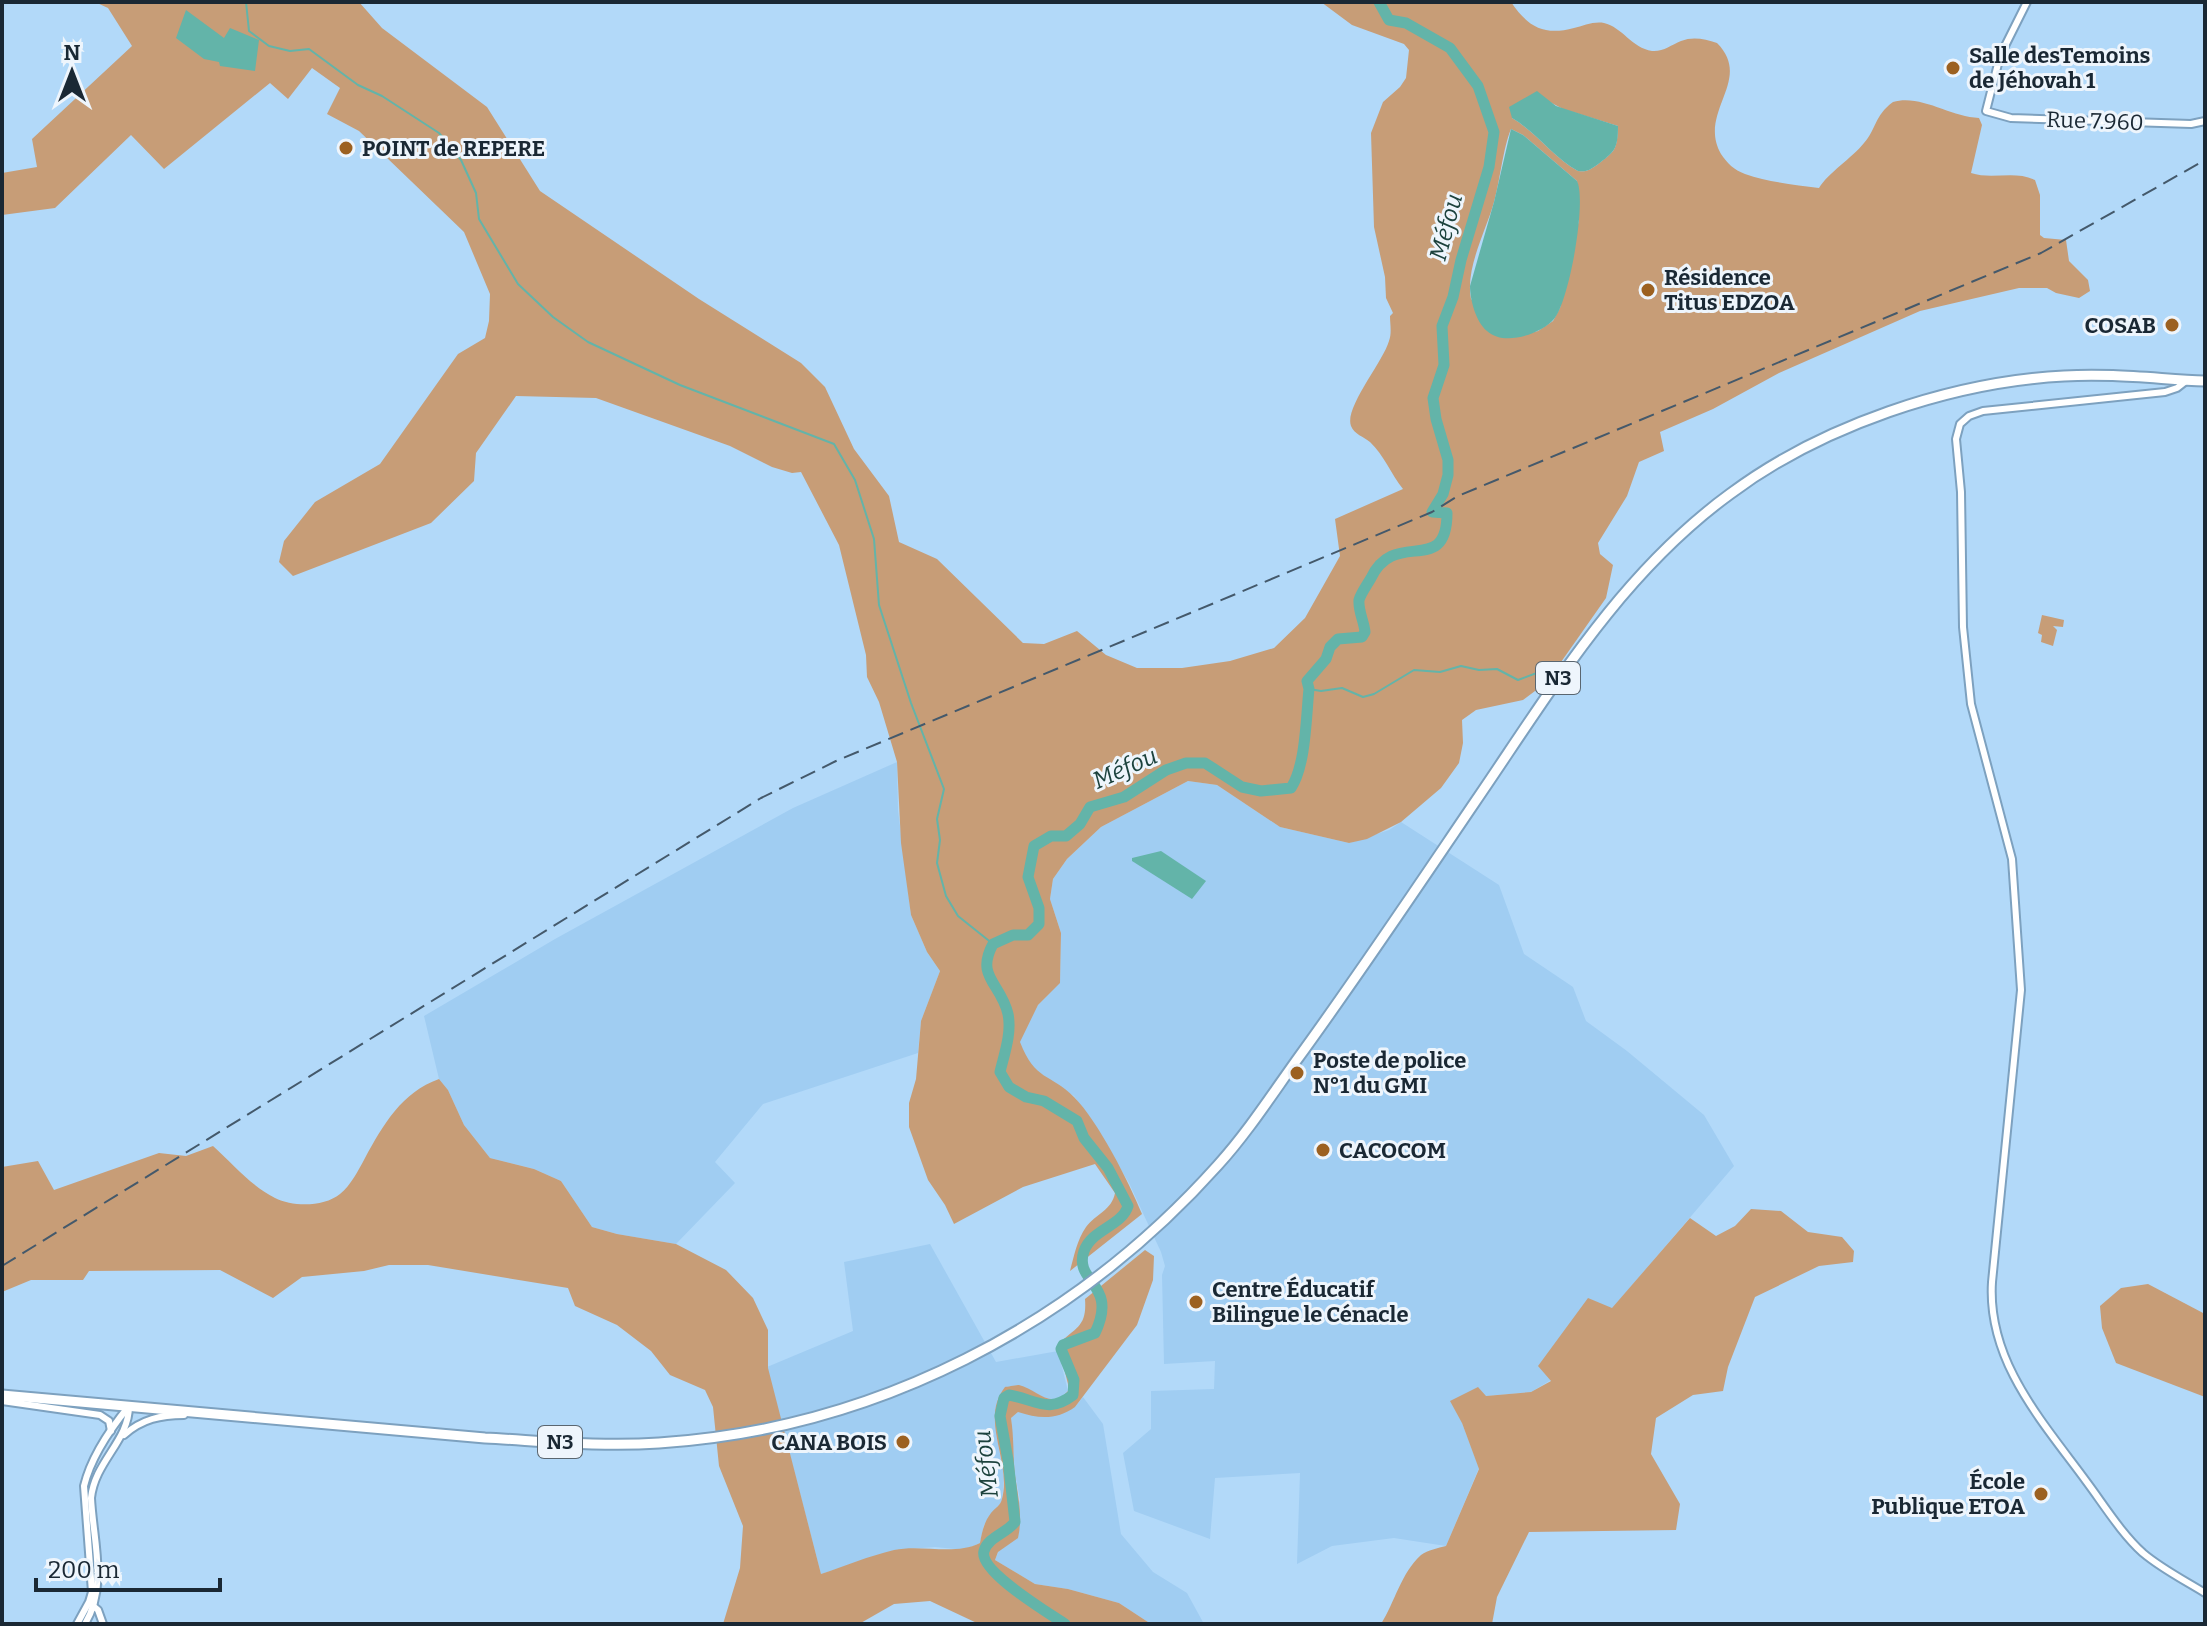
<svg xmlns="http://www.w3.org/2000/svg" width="2207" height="1626" viewBox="0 0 2207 1626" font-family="Bitter,serif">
	<rect width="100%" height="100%" fill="#b2d9f9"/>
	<g fill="#a0cdf2">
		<path d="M897,762l1,48 13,105 16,37 13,19 -19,50 -3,32 -155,51 -48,58 20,21 -59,61 -59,-10 -25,-7 -31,-46 -27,-12 -44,-11 -26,-33 -16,-35 -9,-11 -15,-63 131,-77 238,-131z"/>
		<path d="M1188,781l29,4 63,42 69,16 40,-13 12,-8 98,63 25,69 49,33 13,34 41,30 77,64 30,51 -183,214 -20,12 -45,4 -24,27 17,45 -33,78 -52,-8 -62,8 -35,18 3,-91 -85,5 -5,61 -76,-28 -11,-58 28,-24v-38l63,-2 1,-28 -51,3 -2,-89 3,-9 -4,-14 -32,-69 -34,-57 -21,-30 -29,-18 -18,-17 -8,-19 19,-37 22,-23 1,-49 -11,-34 3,-20 14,-20 34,-32z"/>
		<path d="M930,1244l66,118 62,-11 10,40 -11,9 -10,-1 -29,-14 -22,48 8,43 -2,25 -18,24 -4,18 -15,7 -30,-3 -40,3 -74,24 -54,-207 86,-36 -9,-69z"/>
		<path d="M1083,1397l20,27 18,110 32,38 34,21 17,31h-53l-32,-21 -51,-14 -33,-5 -40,-24 25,-60 -5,-26 -4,-56 7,-6 57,-5z"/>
	</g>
	<g fill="#c79d77" fill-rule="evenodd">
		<path d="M95,2h264l23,26 105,79 53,84 159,108 102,64 24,24 29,62 35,47 10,46 38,17 86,84 21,1 33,-13 29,24 31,13h45l48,-7 44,-13 31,-30 35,-62 -5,-37 68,-30c-12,-15 -19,-34 -33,-47 -6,-5 -16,-8 -19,-16 -7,-18 32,-64 38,-85 3,-8 1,-17 1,-25l3,-3 -7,-15 -1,-21 -11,-50 -3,-94 12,-31 17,-15 6,-9 3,-28 -5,-6 -52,-19 -31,-23h190c17,25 33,34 63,26 9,-2 20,-7 30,-5 18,4 28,25 48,28 11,1 19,-6 29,-10 12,-5 24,-2 36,2 37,37 -20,69 4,111 6,9 13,16 24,20 23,8 50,11 74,14 9,-15 33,-30 45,-45 12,-13 10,-27 29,-41 28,-8 57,15 86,16l3,7 -11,48c21,7 44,-3 64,7l5,15v40l4,3 22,2 3,21 19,19 2,11 -11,7 -23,-5 -9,-5h-28l-99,23 -141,62 -66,36 -53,23 4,19 -25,11 -12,34 -29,47 2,11 13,11 -7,33 -59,84 -24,18 -47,10 -14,10 1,23 -4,20 -18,25 -40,34 -34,17 -18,4 -69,-16 -63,-42 -29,-4 -87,46 -34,32 -14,20 -3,20 11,34 -1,50 -22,22 -18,37c15,39 30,31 54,55 24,24 55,85 68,117l-72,57c4,-15 7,-31 16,-44 10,-13 26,-17 29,-34l-20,-29 -72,23 -69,37 -9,-19 -17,-25 -19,-53v-24l7,-24 5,-58 19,-50 -13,-19 -16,-37 -10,-72 -4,-81 -18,-60 -12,-25 -1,-22 -27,-110 -38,-73 -9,1 -20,-6 -42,-21 -134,-48 -80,-2 -40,57 -2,28 -43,42 -138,53 -14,-14 5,-21 31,-39 65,-38 78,-110 27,-16 4,-17 1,-27 -26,-62 -105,-101 -32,-17 13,-26 -28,-20 -24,31 -18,-16 -106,86 -33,-34 -76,73 -53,7v-42l35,-6 -5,-28 100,-93 -24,-38zM1546,100l17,9 55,17c-1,25 -3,25 -21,39 -8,5 -9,7 -19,6 -25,-14 -42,-39 -66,-53zM1511,129l12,6 54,46 2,39 -19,88 -7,13 -15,10 -27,7 -40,-39c-6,-31 15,-68 23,-97 6,-21 9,-54 17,-73z"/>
		<path d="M2042,615l22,5 -1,7 -10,-1 4,4 -4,16 -12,-4 1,-7 -4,-2z"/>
		<path d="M439,1079l9,11 16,35 26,33 44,11 27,12 31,46 25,7 59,10 50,26 27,28 15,32v38l53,206c24,-8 48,-18 73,-24 28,-6 60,6 86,-7 2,-11 4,-21 11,-30 4,-5 10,-8 11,-14 10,-38 -23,-79 3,-112 2,0 12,-2 14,-2 18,4 32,26 49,6v-7l-10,-40c19,-17 29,-18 27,-45l60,-49 9,6 -1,24 -16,45 -62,82c-18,13 -36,12 -57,5l-7,6c3,19 2,38 4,57 3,22 8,41 3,63l-20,14 -3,8 40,24 33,5 51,14 32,21h-172l-49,-23 -36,3 -35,20h-136l17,-56 3,-42 -24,-60 -6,-59 -8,-17 -35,-15 -19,-24 -34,-26 -42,-19 -7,-18 -140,-23h-39l-25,6 -62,6 -29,21 -53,-28 -131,1 -6,9h-52l-29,12v-125l36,-6 16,29 105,-37 27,3 27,-10c19,17 39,41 62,52 18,9 49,9 65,-4 11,-9 18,-23 25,-36 18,-33 37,-66 74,-79z"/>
		<path d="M1751,1209l30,2 27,21 34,5 12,14 -1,11 -34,4 -64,31 -27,70 -5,24 -30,4 -37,23 -5,36 29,50 -4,26 -147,2 -32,65 -5,27h-111c14,-22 20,-51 40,-69 7,-5 17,-7 25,-9l33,-77 -17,-46 -12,-22 28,-14 8,9 45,-4 20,-11 -13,-15 50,-68 24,10 78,-90 26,18 19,-10z"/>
		<path d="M2148,1284l57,30v83l-89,-34 -14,-35 -2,-22 21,-18z"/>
	</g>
	<g fill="#63b4a9">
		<path d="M186,10l38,28 6,-10 29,12 -4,31 -35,-5 -1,-4 -15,-3 -28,-21z"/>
		<path d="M1537,91l19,15 62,20c0,24 -4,26 -21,39 -8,5 -9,7 -19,6 -25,-14 -42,-39 -66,-53l-3,-11z"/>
		<path d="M1511,129l12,6 54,46c10,20 -8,121 -23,138 -13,15 -50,28 -67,12 -11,-9 -17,-31 -17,-45l24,-84z"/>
		<path d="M1161,851l45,30 -14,18 -60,-38v-3z"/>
	</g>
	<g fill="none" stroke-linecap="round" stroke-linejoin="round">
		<g stroke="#63b4a9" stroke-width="2">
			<path d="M246,2l3,29 20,15 21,5 19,-2 49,36 24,11 57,37 22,27 15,33 3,26 39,65 35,33 35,25 92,43 154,59 21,36 19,59 5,66 32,98 33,86 -7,30 3,21 -3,23 9,33 12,20 35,28"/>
			<path d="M1309,689l12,2 21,-3 21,9 11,-3 40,-24 26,2 21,-6 18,4 18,-1 21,11 24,-9 9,-1"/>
		</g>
		<path stroke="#63b4a9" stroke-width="11" d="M1065,1624c-16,-11 -87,-53 -81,-73 4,-14 23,-18 31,-29l-7,-62 -8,-44 4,-18 5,-3c28,5 39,19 64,0l1,-15 -13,-31 2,-4 32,-12c24,-50 -22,-50 -11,-82 8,-22 38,-25 44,-45l-20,-38 -24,-30 -7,-17 -33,-20 -18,-4 -17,-10 -9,-15c4,-17 12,-39 8,-58 -7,-31 -33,-37 -15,-70l20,-9h15l11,-11v-16l-11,-31 6,-31 17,-10h15l14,-12 10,-17 34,-10 42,-27 20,-7h19l37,24 19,4 30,-3c15,-23 15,-71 18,-99l-2,-8 19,-22 4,-12 8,-8 24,-2 3,-5c-1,-11 -7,-21 -6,-32 2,-7 8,-15 12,-22 24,-51 76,0 76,-65l-15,-1 11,-18 5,-19v-15l-12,-41 -3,-21 11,-33 -2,-39 11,-29 8,-37 28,-93 5,-35 -16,-46 -28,-38 -44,-25 -17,-3 -10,-18"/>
		<g stroke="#7da1bf" stroke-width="10">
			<g id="minor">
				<path d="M2027,2l-27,54 -14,55 25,7 180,6 14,-3"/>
				<path d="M2186,381l-9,7 -12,4 -182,19 -14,5 -9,8 -4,15 5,53 2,135 8,77 41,155 9,131 -29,292c-5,79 50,139 94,199 18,24 35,52 57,72 19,16 41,27 62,40"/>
				<path d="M2,1401l98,14 9,6 2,10"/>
				<path d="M124,1435c18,-16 37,-20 60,-20"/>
				<path d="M92,1605l6,5 5,14"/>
				<path d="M77,1624l12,-22 3,-10 -8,-106c7,-29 27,-58 45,-80"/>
				<path d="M85,1624c23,-38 8,-84 6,-126 4,-37 38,-57 38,-92"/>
			</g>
		</g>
		<g stroke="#7da1bf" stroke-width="13">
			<path id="highway" d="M2,1395l483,43c58,3 116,9 174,5 216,-14 415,-117 559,-278 29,-32 53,-69 78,-104 62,-85 120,-172 179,-259 76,-111 144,-227 255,-308 91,-68 221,-112 334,-118 47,-3 94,3 141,5"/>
		</g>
		<use href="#minor" stroke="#fff" stroke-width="6"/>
		<use href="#highway" stroke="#fff" stroke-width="9"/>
		<path stroke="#44596b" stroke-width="2" stroke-dasharray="16 8" stroke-linecap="butt" d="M2,1266l759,-468 75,-37 596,-249 26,-16 583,-243 164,-93"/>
	</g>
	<g fill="#9c6121" stroke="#eef5fc" stroke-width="3">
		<circle cx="1953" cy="68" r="8"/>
		<circle cx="346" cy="148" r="8"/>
		<circle cx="1648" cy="290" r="8"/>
		<circle cx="2172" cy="325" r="8"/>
		<circle cx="1297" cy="1073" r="8"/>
		<circle cx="1323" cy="1150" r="8"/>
		<circle cx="1196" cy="1302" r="8"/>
		<circle cx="903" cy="1442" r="8"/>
		<circle cx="2041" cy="1494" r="8"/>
	</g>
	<g text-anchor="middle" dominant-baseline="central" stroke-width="6" stroke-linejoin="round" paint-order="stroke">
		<g fill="#eef5fc" stroke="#5a6670" stroke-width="2">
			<rect x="1536" y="662" width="44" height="32" rx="6"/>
			<rect x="538" y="1426" width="44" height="32" rx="6"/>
		</g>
		<g font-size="20" font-weight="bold" fill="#1a2834">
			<text x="1558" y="678">N3</text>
			<text x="560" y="1442">N3</text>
		</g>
		<g font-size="22" font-weight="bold" fill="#1a2834" stroke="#eef5fc" text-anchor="start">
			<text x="1969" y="55">Salle desTemoins<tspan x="1969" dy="25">de Jéhovah 1</tspan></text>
			<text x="362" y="148">POINT de REPERE</text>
			<text x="1664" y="277">Résidence<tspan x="1664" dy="25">Titus EDZOA</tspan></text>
			<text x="2156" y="325" text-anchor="end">COSAB</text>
			<text x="1313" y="1060">Poste de police<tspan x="1313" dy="25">N°1 du GMI</tspan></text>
			<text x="1339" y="1150">CACOCOM</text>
			<text x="1212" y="1289">Centre Éducatif<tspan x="1212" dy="25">Bilingue le Cénacle</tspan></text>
			<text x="887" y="1442" text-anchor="end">CANA BOIS</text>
			<text x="2025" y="1481" text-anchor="end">École<tspan x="2025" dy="25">Publique ETOA</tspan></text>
		</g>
		<g font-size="22" fill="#1a2834" stroke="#eef5fc">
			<text transform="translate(2095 121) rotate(2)">Rue 7.960</text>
		</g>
		<g font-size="24" font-style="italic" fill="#1c423d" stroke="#eef5fc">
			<text transform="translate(1446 227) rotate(-75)">Méfou</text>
			<text transform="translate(1125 768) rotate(-24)">Méfou</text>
			<text transform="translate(986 1464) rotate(-97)">Méfou</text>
		</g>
	</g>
	<rect width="2207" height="1626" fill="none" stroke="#1a2834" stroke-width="8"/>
	<g transform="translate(72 72)" stroke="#eef5fc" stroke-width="6" paint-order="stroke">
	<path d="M0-6L14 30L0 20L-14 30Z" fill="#1a2834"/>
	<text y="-12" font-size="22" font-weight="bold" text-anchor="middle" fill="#1a2834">N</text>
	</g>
	<path d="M36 1578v12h184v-12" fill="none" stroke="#1a2834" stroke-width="4"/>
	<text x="48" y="1578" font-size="24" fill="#1a2834" stroke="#eef5fc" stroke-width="6" paint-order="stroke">200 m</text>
</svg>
